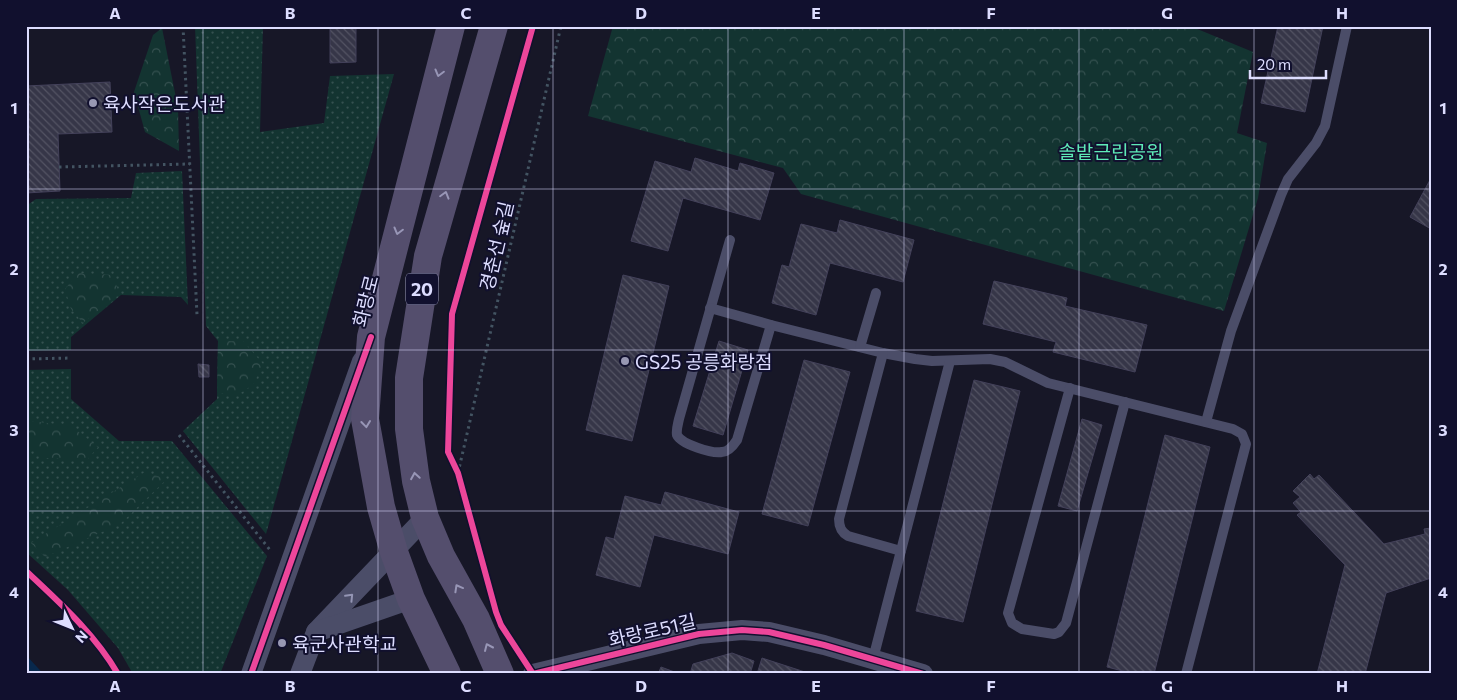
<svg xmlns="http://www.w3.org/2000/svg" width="1457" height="700" viewBox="0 0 1457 700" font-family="Commissioner,'Noto Sans KR',sans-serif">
	<defs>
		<pattern id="grass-dots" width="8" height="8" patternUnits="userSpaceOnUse" patternTransform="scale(1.25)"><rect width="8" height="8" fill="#133431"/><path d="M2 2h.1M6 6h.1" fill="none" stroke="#355150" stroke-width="1.8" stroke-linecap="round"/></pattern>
		<pattern id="forest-crowns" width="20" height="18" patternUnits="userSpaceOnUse" patternTransform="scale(1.25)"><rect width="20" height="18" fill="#133431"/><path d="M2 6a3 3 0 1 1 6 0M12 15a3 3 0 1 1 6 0" fill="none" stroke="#355150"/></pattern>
		<pattern id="building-back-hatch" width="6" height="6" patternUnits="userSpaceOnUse" patternTransform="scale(1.25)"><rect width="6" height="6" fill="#363648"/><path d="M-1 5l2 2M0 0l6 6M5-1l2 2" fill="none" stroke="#535363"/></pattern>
	</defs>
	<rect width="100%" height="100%" fill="#171727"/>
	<g fill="url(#grass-dots)">
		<path d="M195,26h68l-3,106 64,-9 6,-47 64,-2 -128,460 -83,-103 34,-32 1,-58 -12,-15z"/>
		<path d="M182,171l6,134 -7,-8 -60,-2 -50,42v13l-43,1 -2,-145 10,-7 95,-1 5,-25z"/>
		<path d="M71,369v30l48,42h53l95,115 -47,118h-87l-15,-26 -50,-58 -42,-38v-182z"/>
	</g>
	<g fill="url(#forest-crowns)">
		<path d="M613,26h577l63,26 -16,81 30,10 -9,55 -34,113 -423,-117 -18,-26 -195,-52z"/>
		<path d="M162,28l16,80 1,43 -34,-19 -11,-40 19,-57z"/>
		<path d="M78,273l35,2 6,18 -36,30 -12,-14 -6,-20z"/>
		<path d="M218,341h25l20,23 -10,21 -19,12 -17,-5z"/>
		<path d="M31,421l40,5 27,21 -11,13 -41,-2 -20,-14z"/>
		<path d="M145,472l22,7 -47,45 -75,33 -14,-14z"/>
	</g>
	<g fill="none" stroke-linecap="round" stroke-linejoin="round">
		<path stroke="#08284c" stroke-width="8" d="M26,661l12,13"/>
	</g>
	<g fill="url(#building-back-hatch)" stroke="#43415a">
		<path d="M330,26h26v36l-26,1z"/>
		<path d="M1278,26h45l-18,86 -44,-9z"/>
		<path d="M110,82l2,50 -54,2 2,57 -34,2v-107z"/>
		<path d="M695,158l43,13 2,-8 34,10 -14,47 -77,-22 -15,53 -37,-10 24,-80 36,11z"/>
		<path d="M1431,178v51l-21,-12z"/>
		<path d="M840,220l74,20 -11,42 -73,-19 -14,52 -44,-12 10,-38 7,2 12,-43 36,9z"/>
		<path d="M623,275l46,11 -37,155 -46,-11z"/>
		<path d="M994,281l73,17 -2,8 82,19 -12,47 -82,-20 3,-10 -73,-18z"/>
		<path d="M719,341l29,9 -25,85 -30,-9z"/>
		<path d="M804,360l46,12 -42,154 -46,-12z"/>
		<path d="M198,364l11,1v12h-10z"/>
		<path d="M974,380l46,11 -57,231 -47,-11z"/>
		<path d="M1082,419l20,6 -25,86 -19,-5z"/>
		<path d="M1165,435l45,12 -56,227h-19l-28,-7z"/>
		<path d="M1310,474l4,5 5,-4 65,69 41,-10 -1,-5 7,-1v50l-45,15 -21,81h-48l28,-109 -48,-50 4,-3 -8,-9 7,-6 -7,-6z"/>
		<path d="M665,492l74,20 -11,42 -74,-19 -14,52 -44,-12 10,-38 8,2 11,-43 36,9z"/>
		<path d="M732,653l22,8 -4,13h-60l3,-10z"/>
		<path d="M762,658l46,15v1h-51z"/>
		<path d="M661,667l19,7h-22z"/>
	</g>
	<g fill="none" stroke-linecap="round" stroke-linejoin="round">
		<g stroke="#435462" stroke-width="3" stroke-dasharray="2.5 4" stroke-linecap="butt">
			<path d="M183,26l14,289"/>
			<path d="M59,167l131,-3"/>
			<path d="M26,359l45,-1"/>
			<path d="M179,435l91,115"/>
			<path d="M458,473l103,-447"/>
		</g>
		<g stroke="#4b4d68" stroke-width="10">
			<path d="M730,240l-51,179c-1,5 -3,11 -2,16 4,9 35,19 45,17 6,0 11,-6 15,-12l34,-115"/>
			<path d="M710,308l61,17 112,28 32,6 17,2 58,-2 15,3 43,21 185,46 9,5 4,10 -60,230"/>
			<path d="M860,347l16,-54"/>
			<path d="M883,353l-44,166c0,8 2,13 9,17l53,15"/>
			<path d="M1070,388l-62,225 4,10 10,6 32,5 5,-2 7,-9 59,-221"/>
			<path d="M1206,422l25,-91 50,-136 7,-16 28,-36 9,-17 22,-100"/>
			<path d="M873,659l77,-298"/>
		</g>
		<g stroke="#4b4d68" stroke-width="20">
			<path d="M316,632l109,-114"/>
			<path d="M251,674l111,-313"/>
			<path d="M300,674l16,-42 95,-33"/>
			<path d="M533,674l166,-40 43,-4 27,2 55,13 99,29"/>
		</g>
		<g stroke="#544e6d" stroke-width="28">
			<path d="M494,26l-66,230 -19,122v51l7,52 9,37 16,38 35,63 24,55"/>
			<path d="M447,674l-36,-75 -17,-47 -13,-45 -16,-88 6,-82 80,-311"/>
		</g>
		<g stroke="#11102e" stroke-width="9">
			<g id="cycleway">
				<path d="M533,26l-81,288 -4,138 10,21 38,139 5,13 32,49"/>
				<path d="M26,571c34,32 68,62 92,103"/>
				<path d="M251,674l120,-337"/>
				<path d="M533,674l166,-40 43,-4 27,2 55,13 99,29"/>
			</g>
		</g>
		<use href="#cycleway" stroke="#ed469a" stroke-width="6"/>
	</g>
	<defs><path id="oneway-chevron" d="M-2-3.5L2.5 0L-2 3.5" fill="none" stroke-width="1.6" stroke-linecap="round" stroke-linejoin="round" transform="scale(1.25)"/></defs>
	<g stroke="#9896b6">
		<use href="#oneway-chevron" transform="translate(439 73) rotate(105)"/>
		<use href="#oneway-chevron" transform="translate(445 195) rotate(-74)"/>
		<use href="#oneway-chevron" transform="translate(398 231) rotate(105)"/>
		<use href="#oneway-chevron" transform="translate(366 424) rotate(83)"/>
		<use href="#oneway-chevron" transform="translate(415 476) rotate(-99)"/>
		<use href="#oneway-chevron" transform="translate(458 588) rotate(-119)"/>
		<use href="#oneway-chevron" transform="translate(488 647) rotate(-114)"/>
	</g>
	<use stroke="#9495b4" href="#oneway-chevron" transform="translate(350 597) rotate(-46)"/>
	<path fill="none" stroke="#ddf" stroke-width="1" stroke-opacity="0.55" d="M203,26v648M378,26v648M553,26v648M728,26v648M904,26v648M1079,26v648M1254,26v648M26,189h1405M26,350h1405M26,511h1405"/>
	<g fill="#9898b3" stroke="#11102e" stroke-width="2">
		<circle cx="93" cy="103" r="5"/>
		<circle cx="625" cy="361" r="5"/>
		<circle cx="282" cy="643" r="5"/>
	</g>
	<g text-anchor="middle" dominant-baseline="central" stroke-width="4" stroke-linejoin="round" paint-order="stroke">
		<rect fill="#11102e" stroke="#a0a0c0" stroke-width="1" x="406" y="273.5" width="32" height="31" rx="4"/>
		<g font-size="18" font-weight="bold" fill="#ddf">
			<text x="422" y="289">20</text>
		</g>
		<g font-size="19" fill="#ddf" stroke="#11102e" text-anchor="start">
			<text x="103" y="103">육사작은도서관</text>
			<text x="635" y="361">GS25 공릉화랑점</text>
			<text x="292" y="643">육군사관학교</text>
		</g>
		<g font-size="19" fill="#5eeab7" stroke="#11102e">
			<text x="1111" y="151">솔밭근린공원</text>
		</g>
		<g font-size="19" fill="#ddf" stroke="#11102e">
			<text transform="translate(496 246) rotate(-77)">경춘선 숲길</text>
			<text transform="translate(365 301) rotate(-76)">화랑로</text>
			<text transform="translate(652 630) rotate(-13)">화랑로51길</text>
		</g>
	</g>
	<rect width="1457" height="700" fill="none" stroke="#11102e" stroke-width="55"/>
	<g transform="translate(72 628) rotate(133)" stroke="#11102e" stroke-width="4" paint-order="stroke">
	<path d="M0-4L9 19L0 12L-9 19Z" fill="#ddddff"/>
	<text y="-8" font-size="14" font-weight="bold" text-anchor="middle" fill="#ddddff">N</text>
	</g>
	<path d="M1250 70v8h76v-8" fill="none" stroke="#ddddff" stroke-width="2.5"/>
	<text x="1257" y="70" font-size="15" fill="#ddddff" stroke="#11102e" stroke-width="4" paint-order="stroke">20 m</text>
	<rect x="28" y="28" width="1402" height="644" fill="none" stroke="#ddf" stroke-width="2"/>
	<g font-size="16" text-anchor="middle" font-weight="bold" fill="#ddf">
		<text x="115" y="19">A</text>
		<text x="290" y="19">B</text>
		<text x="466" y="19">C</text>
		<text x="641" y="19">D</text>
		<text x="816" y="19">E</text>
		<text x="991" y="19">F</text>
		<text x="1167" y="19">G</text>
		<text x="1342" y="19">H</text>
		<text x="14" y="114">1</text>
		<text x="1443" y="114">1</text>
		<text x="14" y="275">2</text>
		<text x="1443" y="275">2</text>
		<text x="14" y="436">3</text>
		<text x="1443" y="436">3</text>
		<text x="14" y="598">4</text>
		<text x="1443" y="598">4</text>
		<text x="115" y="692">A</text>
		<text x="290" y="692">B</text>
		<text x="466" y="692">C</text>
		<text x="641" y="692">D</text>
		<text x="816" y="692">E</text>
		<text x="991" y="692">F</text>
		<text x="1167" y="692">G</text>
		<text x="1342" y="692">H</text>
	</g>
</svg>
